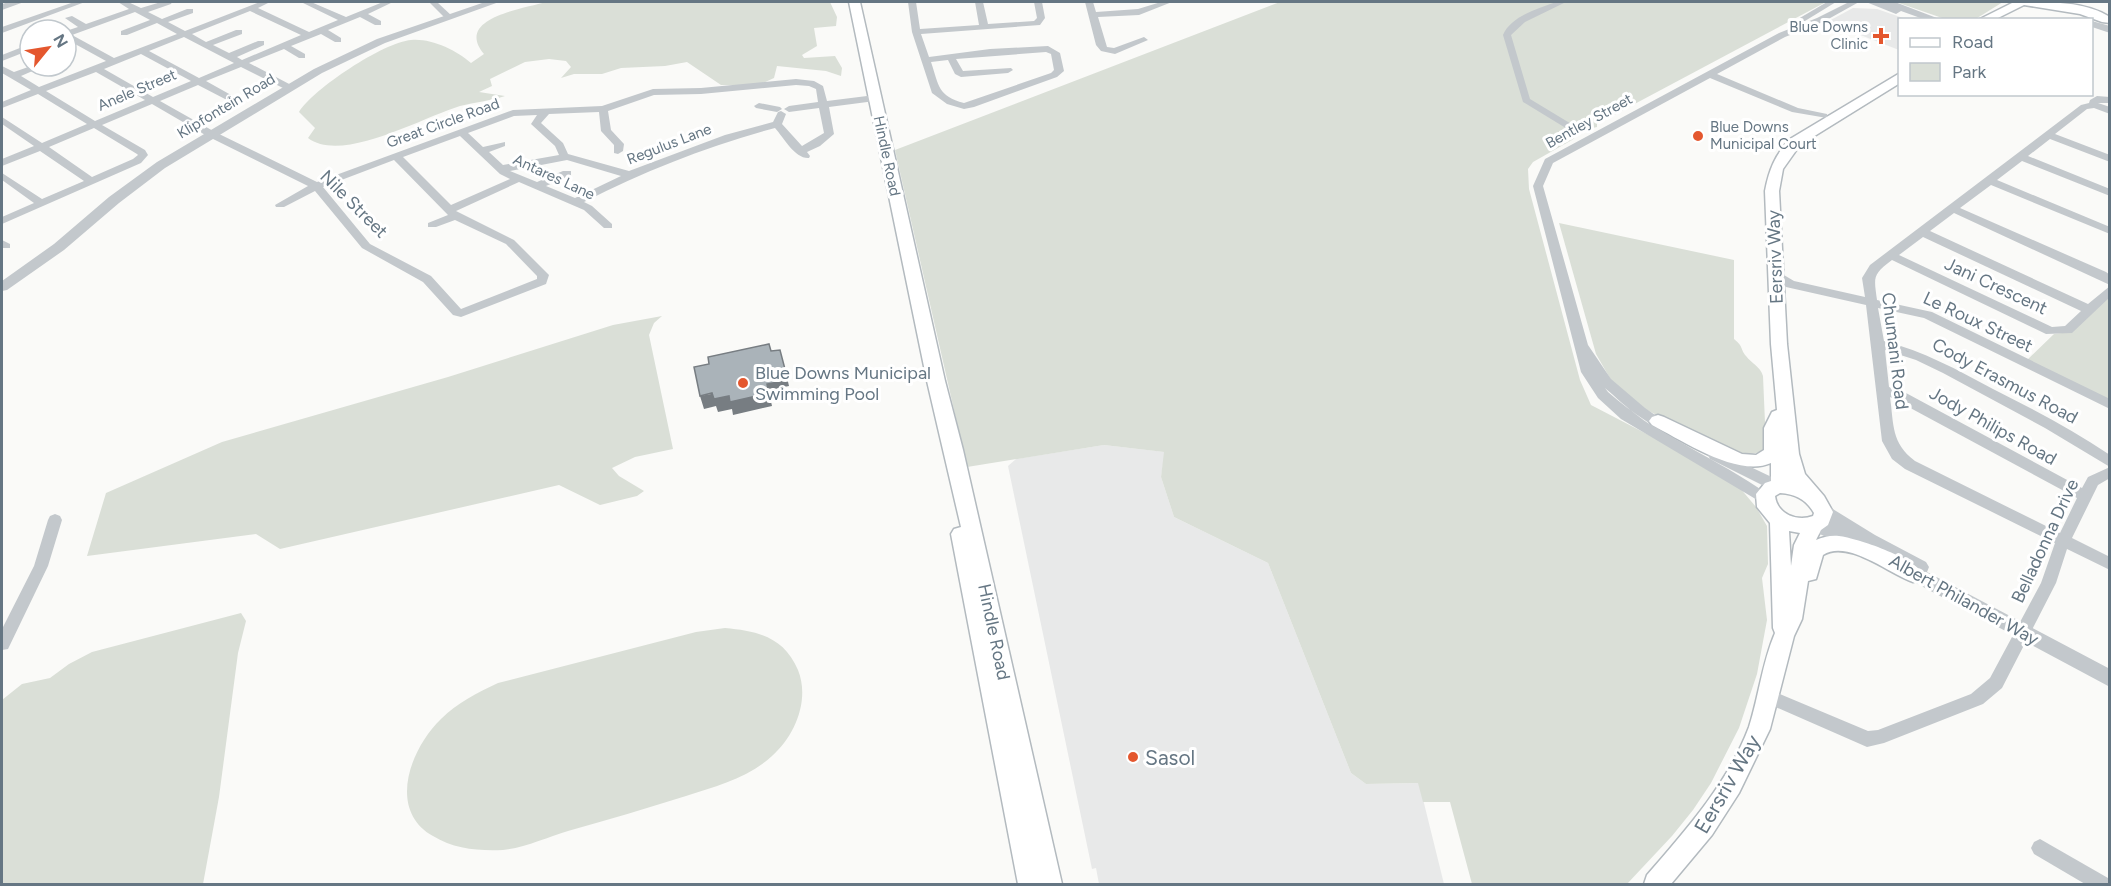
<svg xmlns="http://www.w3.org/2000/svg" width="2111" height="886" viewBox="0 0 2111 886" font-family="Figtree,sans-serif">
	<rect width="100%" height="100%" fill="#fafaf8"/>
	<g fill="#e8e9e9">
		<path d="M1853,8l24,1 29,10 -6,1 -1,30 -72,-28z"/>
		<path d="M1104,445l61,7 -4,25 13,40 94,46 83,210 15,11 53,-1 25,101h-345l-3,-16 -4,1 -84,-403 8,-7z"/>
	</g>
	<g fill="#dadfd7">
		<path d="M546,2h284l7,15 -1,9 -22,2 3,18 -15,9 2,3 31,-2 7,12 -1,8 -15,-5 -49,-5 -3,12 -15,7h-38l-34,-23 -22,4 -44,2 -19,6h-28l-13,4 10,-11 -5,-6 -17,-2 -24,3 -35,17 2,7 -13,6 26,4c-15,5 -30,6 -45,10 -37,11 -118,58 -152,32l7,-10 -16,-16c14,-23 85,-70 112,-72 20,-2 45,10 60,23l13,-9c-30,-36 38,-45 62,-52z"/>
		<path d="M1280,2h546l-229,122v3l-13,3 -12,10 -39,22 -5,7 1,20 51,191 11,25 127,66 22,17 16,19 11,19 1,38 -6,14 5,42 -10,54 -18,54 -28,55 -18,27 -21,26 -45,48h-155l-22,-82h-27l-5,-19 -52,1 -15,-11 -83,-210 -94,-46 -13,-40 3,-25 -60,-7 -137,22 -72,-317z"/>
		<path d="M1896,2h107l-29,18 -29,-1z"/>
		<path d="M1559,223l175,37v79c10,8 6,10 12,17 6,8 14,10 17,20l3,70 -5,6 -16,3 -19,-4 -81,-42 -34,-29 -15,-26z"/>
		<path d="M2109,295v108l-83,-42 28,-27 16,-2z"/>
		<path d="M662,316l-8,7 -5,12 24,114 -38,8 -23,11 7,8 25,15 -7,5 -37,9 -41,-20 -279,64 -24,-15 -169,22 19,-63 116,-51 226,-65 165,-52z"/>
		<path d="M241,613l5,8 -8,32 -19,144 -16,87h-201v-184l20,-16 28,-6 19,-14 23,-12z"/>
		<path d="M725,628c33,3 59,9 73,42 12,30 -3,66 -26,86 -24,22 -56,30 -86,40 -39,12 -78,24 -118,35 -20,6 -44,17 -65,19 -25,1 -49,-1 -70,-14 -46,-26 -23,-87 8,-117 16,-16 36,-26 57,-36l198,-51z"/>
	</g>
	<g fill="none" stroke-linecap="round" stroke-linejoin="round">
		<g stroke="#b3babf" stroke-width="3">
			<g id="secondary">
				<path d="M849,2h11l85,379 18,69 99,434h-44l-67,-350 3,-5 7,-2 -34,-146z"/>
				<path d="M2014,2c30,0 70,-2 96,15v6l-8,-1 -22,-8 -56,-9 -30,15h-16z"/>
				<path d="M1900,73v10l-100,62 -17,24 -4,22 8,153 12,110 6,20 19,22 9,16 -5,13 -7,5 -5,10c7,-3 15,-5 23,-4 18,2 76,22 84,38l-3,6 -7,2c-24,-8 -65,-43 -90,-27l-7,24 -8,2 -6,38 -8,17 -24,93 -31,64 -27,42 -41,49h-27l3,-9c39,-45 81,-92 102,-148 10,-31 13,-64 26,-94l-2,-5 -3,-105 -13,-16 -1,-13 9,-11 6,-2v-18c-33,15 -88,-22 -119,-38l-3,-4 3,-4 6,-2 6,2 78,37 14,1 8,-5v-22l8,-16 5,-2 -6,-66 -6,-153c4,-21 10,-36 25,-52zM1780,493c15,1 26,6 34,20l-1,3c-16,6 -36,-2 -38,-20zM1789,531l11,2 -6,12 -3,21z"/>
			</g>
		</g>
		<g fill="#c3c8cc" fill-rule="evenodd">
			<path d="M74,2h11l-83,31v-6z"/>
			<path d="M118,2h10l13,6 20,-6h11l-1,2 -23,8 14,7 25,-10h6v4l-25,9 17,9 75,-29h10l-12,6 51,24 29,-12 -37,-18h10l35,15 37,-15h10l-25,12 13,7v4h-6l-15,-8 -32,13 13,8v4h-6l-14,-8 -30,12 14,8v4h-6l-15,-9 -35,14 44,23v4h-6l-46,-23 -35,14 25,14v4h-6l-27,-14 -38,16 55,31 102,50 196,-72 89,-4 51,-17 48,-1 95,-9 18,2 9,5 4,15 48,-6 5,3 -5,3 -46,6 5,27 -14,12 -13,6 3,4 -1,2c-14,1 -25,-20 -34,-30 -67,18 -130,43 -191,74l8,4 20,18v4h-8l-20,-18 -65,-28 -63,29 58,29 35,35 -3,9 -85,33 -8,-2 -30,-33 -61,-34 -47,-57 -31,16h-8l-1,-2 33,-19 -101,-50 -55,-32 -50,21 43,25 3,5 -7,8 -139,61v-7l32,-14 -32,-23v-7l40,26 42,-18 -44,-30 -38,15v-7l32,-13 -32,-22v-7l40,26 45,-19 -49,-30 -36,14v-6l29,-12 -29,-17v-7l12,6 17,-6h13l-23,10 18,11 67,-26 -40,-22v-8l12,-4 -13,-9 7,-2 14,8 43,-15zM250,11l51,24 -59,25 -5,-3 27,-12v-4h-6l-29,12 -16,-8 29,-11v-4h-6l-30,12 -14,-8zM135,12l15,8 -29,11v4h6l30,-12 20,11 -63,24 -42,-23zM184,37l50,26 -35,15 -50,-27zM141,54l50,27 -38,16 -49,-28zM96,72l49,28 -50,21 -49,-30zM796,85l13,1 7,3 2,13 -29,4 -5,3 5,3 30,-4 5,25 -22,13 -20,-22 4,-10 -5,-3 -3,1 -5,10 -48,13 -96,36 -61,-17 -5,-11 -22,-20 8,-9 50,-2 2,19 13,14v8l4,1 5,-3 1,-7 -13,-14 -3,-19 46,-16 47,-1zM537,115l-6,9 24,22 4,9 -56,10 -14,-13 16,-6v-4l-22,5 -15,-14 46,-17zM94,128l43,26 1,1 -5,4 -41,18 -43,-30zM460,136l40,38 10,5 -59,26 -48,-48zM394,160l54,55 -20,8v4h8l19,-7 51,24 31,32v3l-76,30 -30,-33 -61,-32 -47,-57zM567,160l54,16 -46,22 -29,-12 25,-11v-4h-8l-26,11 -27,-11z"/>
			<path d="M429,2h8l16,15 -7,2z"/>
			<path d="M908,2h8l4,27 59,-4 -4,-23h8l5,22 46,-3 3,-3 -3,-16h8l3,16 -5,7 -119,9 8,23 61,-8 58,-3 12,7 4,18 -7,6 -83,30 -10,2 -17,-5 -15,-11 -20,-61zM1046,52l5,2 3,16 -3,3 -87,30c-26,-7 -25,-17 -33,-41l17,-2 7,14 6,3 47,-4 5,-3 -2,-2 -48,3 -7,-12z"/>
			<path d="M1085,2h8l3,10 42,-3 23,-7h11l-33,13 -41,2 9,30 7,1 30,-11 4,3 -33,14 -14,-3 -5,-6z"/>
			<path d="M1556,2h10l-41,20 -14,13 19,64 43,26v4l-4,1 -46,-28 -20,-67c8,-19 34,-26 53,-33z"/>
			<path d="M1827,2h9l-36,22 -7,-2z"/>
			<path d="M1849,2h10l-36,20 -38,15 -68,37 81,34 29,6v4l-35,-6 -82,-34 -157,85 -10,23 45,159 23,34 34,29 29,20 -2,3c-16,5 -54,-32 -67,-43l3,4c48,43 109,66 161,103l2,4 -2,4 -5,1 -143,-85 -23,-21 -17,-26 -48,-186 12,-27 234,-126 38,-15z"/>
			<path d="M29,34l1,1v6l-5,-4z"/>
			<path d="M30,44v6l-28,11v-6z"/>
			<path d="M2097,96l13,1v6h-12l12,4v7l-16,-6 -7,1 -32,25 55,21v7l-60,-23 -22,17 82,33v7l-88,-35 -25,19 113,47v7l-119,-49 -31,23 146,64 4,3v10l-156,-72 -24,18 158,73 22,-18v11l-38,36 -26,1 -154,-74c-20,15 -18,17 -15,40l55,12 178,87v10l-186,-91 -46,-10 6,33c39,10 74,29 109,48 40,20 80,41 117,66v12l-65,-39 -102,-55 -27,-13 -31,-10 4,37 17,6 176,95 6,-11 22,-10v11l-12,7 -26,53 38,19v13l-43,-21 -11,34 -54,105 -19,16 -99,39 -17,4 -103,-45 -2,-5 2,-5 6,-2 98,41 10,-1 93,-36 19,-16 51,-95 14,-40 -150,-74 -13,-10 -10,-18 -16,-136 -80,-18 -15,-12 6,-4 17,10 71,16 -3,-19 8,-13 211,-160 8,-2 1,-3zM1923,237l158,74 -16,15 -13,1 -153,-72zM1890,397l187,101 -17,35 -145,-72c-24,-18 -21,-36 -25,-64z"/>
			<path d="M759,103l21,4 2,2 -5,3 -21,-4 -2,-2z"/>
			<path d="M2,240l8,4v4h-8z"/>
			<path d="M1715,450l67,32 2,4 -2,4h-10l-62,-31 -2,-4z"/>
			<path d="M55,514l5,2 2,4 -14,46 -40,83 -6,1v-21l32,-63 14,-46 2,-4z"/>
			<path d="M2040,839l68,39 2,6h-25l-51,-30 -3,-6 3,-6z"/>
		</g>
		<g fill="#c3c8cc" fill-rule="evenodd">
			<path d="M9,2h15l-22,8v-6z"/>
			<path d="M485,2h14l-114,41 -63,30 -157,95 -46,35 -55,47 -57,40 -5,1v-10l52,-37 55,-47 48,-35 157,-93 63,-30z"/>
			<path d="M1866,2h29l47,18h-16l-25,-9 -5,3z"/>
			<path d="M2092,21l18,5v7l-18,-6z"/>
			<path d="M1823,503l52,32 51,27 3,5 -2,5 183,97v18l-213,-114 -3,-5 3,-5 -25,-13 -7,4 -6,-2 -48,-22 -3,-5 3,-5 6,-2 13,5 -13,-8 -3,-5 3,-5z"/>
		</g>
		<use href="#secondary" fill="#fff" fill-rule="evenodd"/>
	</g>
	<path fill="#777d82" d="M786,373l3,13 -10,2 2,7 -11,2 2,9 -39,9 -1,-6 -14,3 -2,-6 -12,3 -4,-13 67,-12 9,-9z"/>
	<path fill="#aab3b9" stroke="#777d82" stroke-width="1.5" d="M769,344l2,7 9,-1 6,23 -10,2 2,7 -11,2 2,9 -39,9 -1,-6 -15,3 -2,-6 -12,3 -6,-29 15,-3 -1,-7z"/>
	<g fill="#e4572e" stroke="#fff" stroke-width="2">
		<path d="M1878 27h6v6h6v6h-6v6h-6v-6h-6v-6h6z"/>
		<circle cx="1698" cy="136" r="6"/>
		<circle cx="743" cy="383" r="6"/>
		<circle cx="1133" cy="757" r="6"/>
	</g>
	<g text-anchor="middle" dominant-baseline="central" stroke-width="6" stroke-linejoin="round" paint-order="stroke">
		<g font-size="15" fill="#657683" stroke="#fff" text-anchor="end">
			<text x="1868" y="27">Blue Downs<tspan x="1868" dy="17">Clinic</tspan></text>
			<text x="1710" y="127" text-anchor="start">Blue Downs<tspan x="1710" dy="17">Municipal Court</tspan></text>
		</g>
		<g font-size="15" fill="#657683" stroke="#fff">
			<text transform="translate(137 90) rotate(-23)">Anele Street</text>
			<text transform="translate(226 106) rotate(-31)">Klipfontein Road</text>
			<text transform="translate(1589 121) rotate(-29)">Bentley Street</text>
			<text transform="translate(443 123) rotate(-20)">Great Circle Road</text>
			<text transform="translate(669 144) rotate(-21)">Regulus Lane</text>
			<text transform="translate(887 156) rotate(78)">Hindle Road</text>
			<text transform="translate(554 177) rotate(25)">Antares Lane</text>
		</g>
		<g font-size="18" fill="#657683" stroke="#fff">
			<text transform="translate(354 204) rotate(45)">Nile Street</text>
			<text transform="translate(1775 257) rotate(-92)">Eersriv Way</text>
			<text transform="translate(1996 286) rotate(25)">Jani Crescent</text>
			<text transform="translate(1978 322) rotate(25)">Le Roux Street</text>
			<text transform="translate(1895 351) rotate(83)">Chumani Road</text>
			<text transform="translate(2005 381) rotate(28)">Cody Erasmus Road</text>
			<text transform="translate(1993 426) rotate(29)">Jody Philips Road</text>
			<text transform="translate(2045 541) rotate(-65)">Belladonna Drive</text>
			<text transform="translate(1964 600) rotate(29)">Albert Philander Way</text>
			<text transform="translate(994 632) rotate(78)">Hindle Road</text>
		</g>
		<g font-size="18" fill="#657683" stroke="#fff" text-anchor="start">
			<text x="755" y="373">Blue Downs Municipal<tspan x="755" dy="21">Swimming Pool</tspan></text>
		</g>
		<g font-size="21" fill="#657683" stroke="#fff" text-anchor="start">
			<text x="1145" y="757">Sasol</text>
		</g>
		<g font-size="21" fill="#657683" stroke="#fff">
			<text transform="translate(1727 784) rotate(-60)">Eersriv Way</text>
		</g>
	</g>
	<rect width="2111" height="886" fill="none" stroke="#657683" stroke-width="6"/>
	<rect x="1898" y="18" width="195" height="78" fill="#ffffff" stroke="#c1c8cd" stroke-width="1.5"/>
	<rect x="1910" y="38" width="30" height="9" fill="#ffffff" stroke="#c1c8cd" stroke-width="1.5"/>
	<text x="1952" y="48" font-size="18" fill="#657683">Road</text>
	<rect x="1910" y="63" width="30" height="18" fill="#dadfd7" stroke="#c1c8cd" stroke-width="1.5"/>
	<text x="1952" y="78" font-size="18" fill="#657683">Park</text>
	<g transform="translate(48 48) rotate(60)"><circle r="28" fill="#ffffff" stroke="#c1c8cd" stroke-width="1.5"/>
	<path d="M0-4.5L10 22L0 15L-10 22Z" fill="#e4572e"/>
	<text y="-9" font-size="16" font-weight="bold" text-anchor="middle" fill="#657683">N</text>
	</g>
</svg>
